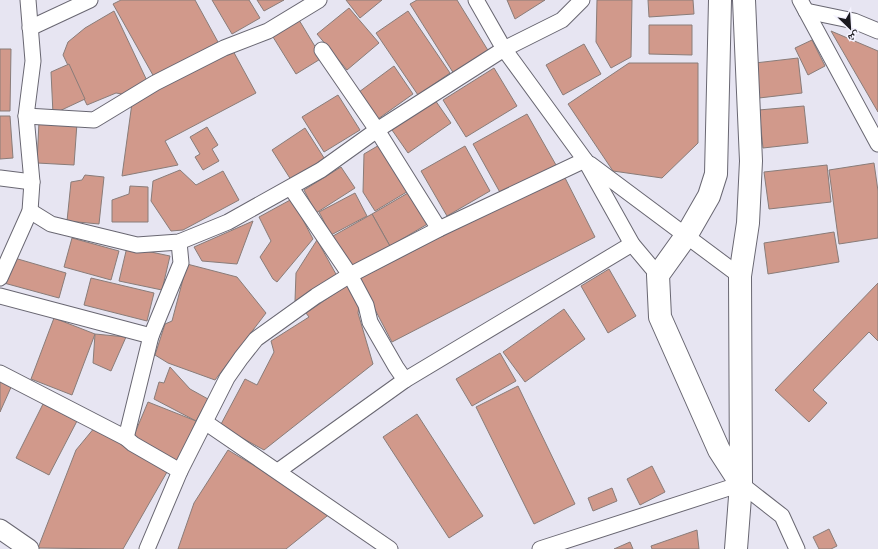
<svg xmlns="http://www.w3.org/2000/svg" width="878" height="549" viewBox="0 0 878 549" font-family="Helvetica,'Noto Naskh Arabic',sans-serif">
	<rect width="100%" height="100%" fill="#e7e5f2"/>
	<g fill="#d1998b" stroke="#897c79">
		<path d="M121,0h74l23,42 -64,35 -41,-73z"/>
		<path d="M212,0h37l11,18 -28,16z"/>
		<path d="M257,0h27l-20,11z"/>
		<path d="M346,0h36l-22,18z"/>
		<path d="M417,0h40l32,52 -35,22 -44,-70z"/>
		<path d="M507,0h38l-30,19z"/>
		<path d="M597,0h35l-1,57 -20,11 -15,-26z"/>
		<path d="M648,0h45l1,14 -45,3z"/>
		<path d="M349,8l30,35 -32,27 -30,-36z"/>
		<path d="M114,11l35,74 -27,9 -6,-1 -29,12 -24,-50 5,-13 17,-14z"/>
		<path d="M408,11l42,62 -32,22 -42,-62z"/>
		<path d="M299,20l23,38 -26,16 -23,-37z"/>
		<path d="M649,25h43v30l-43,-1z"/>
		<path d="M831,31l47,20v61z"/>
		<path d="M812,40l13,26 -17,9 -13,-27z"/>
		<path d="M584,44l17,30 -38,21 -17,-30z"/>
		<path d="M0,49h11l-1,62h-10z"/>
		<path d="M232,49l24,44 -91,48 13,24 -56,11 10,-73z"/>
		<path d="M798,58l4,35 -43,5 -4,-35z"/>
		<path d="M629,63h69v80l-36,35 -49,-7 -45,-67z"/>
		<path d="M69,64l16,35 -32,15 -2,-42z"/>
		<path d="M394,66l19,28 -35,25 -19,-27z"/>
		<path d="M494,68l23,38 -51,31 -23,-37z"/>
		<path d="M338,95l22,35 -36,22 -22,-35z"/>
		<path d="M435,100l16,23 -43,30 -16,-23z"/>
		<path d="M804,106l4,37 -45,5 -4,-38z"/>
		<path d="M527,114l29,51 -54,31 -29,-52z"/>
		<path d="M0,116h10l3,42 -13,1z"/>
		<path d="M39,122l38,1 -3,42 -37,-2z"/>
		<path d="M207,127l11,18 -6,4 7,12 -16,9 -8,-13 5,-3 -10,-17z"/>
		<path d="M305,128l21,33 -33,22 -21,-33z"/>
		<path d="M381,144l29,46 -35,21 -12,-19 1,-38z"/>
		<path d="M465,146l25,45 -43,25 -26,-45z"/>
		<path d="M874,163l4,28v47l-39,6 -10,-74z"/>
		<path d="M827,165l4,37 -62,7 -5,-37z"/>
		<path d="M341,167l14,21 -39,25 -12,-23z"/>
		<path d="M180,170l16,15 27,-14 16,29 -56,30 -12,1 -20,-30 2,-20z"/>
		<path d="M563,174l32,63 -203,105 -33,-63z"/>
		<path d="M85,175l19,2 -5,47 -32,-3 4,-39 11,-2z"/>
		<path d="M130,186l18,1v35h-36v-22l17,-6z"/>
		<path d="M413,190l18,32 -41,24 -18,-32z"/>
		<path d="M355,193l12,23 -36,19 -12,-23z"/>
		<path d="M292,199l21,40 -36,43 -4,-3 -13,-22 11,-16 -12,-24z"/>
		<path d="M372,214l19,34 -39,22 -19,-34z"/>
		<path d="M253,221l-16,43 -35,-3 -8,-14z"/>
		<path d="M834,232l5,30 -71,12 -4,-31z"/>
		<path d="M72,238l47,13 -8,29 -47,-13z"/>
		<path d="M317,240l20,36 -42,25 1,-28z"/>
		<path d="M127,247l43,9 -8,34 -43,-9z"/>
		<path d="M11,257l55,16 -7,25 -55,-15z"/>
		<path d="M187,264l50,13 29,36 -51,67 -47,-17 -13,-8 10,-31 7,-3z"/>
		<path d="M609,269l27,47 -28,17 -27,-47z"/>
		<path d="M91,278l63,15 -7,28 -63,-16z"/>
		<path d="M878,283v58l-9,-9 -56,58 14,13 -18,19 -34,-32z"/>
		<path d="M349,284l11,17 -2,12 15,51 -109,86 -44,-24 25,-47 12,6 17,-33 -3,-11 38,-24 -3,-4z"/>
		<path d="M564,309l21,30 -60,43 -22,-30z"/>
		<path d="M54,318l41,16 -23,61 -41,-16z"/>
		<path d="M95,334l31,3 -15,34 -18,-8z"/>
		<path d="M500,353l16,28 -44,25 -16,-27z"/>
		<path d="M170,367l20,22 18,10 -12,22 -42,-22 5,-17 5,1z"/>
		<path d="M0,379l12,6 -12,27z"/>
		<path d="M518,386l57,118 -41,20 -58,-117z"/>
		<path d="M148,402l48,19 -18,42 -46,-23z"/>
		<path d="M43,404l34,17 -28,54 -33,-17z"/>
		<path d="M417,414l66,102 -34,22 -66,-101z"/>
		<path d="M95,427l72,45 -44,77 -85,-1 38,-98z"/>
		<path d="M228,450l104,62 -46,37h-108l16,-46z"/>
		<path d="M652,466l13,26 -25,13 -13,-26z"/>
		<path d="M612,488l5,13 -24,10 -5,-13z"/>
		<path d="M829,529l8,17 -6,3h-12l-6,-12z"/>
		<path d="M697,530l2,19h-47l-1,-3z"/>
		<path d="M630,542l3,7h-19z"/>
	</g>
	<g fill="none" stroke-linecap="round" stroke-linejoin="round">
		<g stroke="#696772" stroke-width="17">
			<g id="minor">
				<path d="M476,0l28,49 81,111 47,84 26,31"/>
				<path d="M800,0l78,144"/>
				<path d="M806,11l48,10 24,10"/>
				<path d="M30,28l60,-28"/>
				<path d="M322,50l55,80 62,99"/>
				<path d="M26,116l68,4 61,-37 69,-35 44,-17 51,-31"/>
				<path d="M590,164l150,112"/>
				<path d="M0,178l32,4"/>
				<path d="M291,188l59,87 16,30 4,17 26,45 9,13"/>
				<path d="M30,211l21,13 86,21 42,-3 49,-20 93,-52 56,-40 127,-81 58,-29 20,-20"/>
				<path d="M0,278l30,-67 2,-29 -6,-66 7,-55 -5,-61"/>
				<path d="M0,296l151,40"/>
				<path d="M0,373l126,65 7,6 47,27"/>
				<path d="M205,422l185,127"/>
				<path d="M126,438l25,-102 30,-73 -2,-21"/>
				<path d="M278,471l127,-91 227,-136"/>
				<path d="M147,549l33,-78 47,-93 14,-20 15,-19 60,-43 34,-21 89,-46 146,-69"/>
				<path d="M540,549l201,-65 41,32 15,33"/>
			</g>
		</g>
		<g stroke="#696772" stroke-width="21">
			<path id="tertiary" d="M0,529l29,20"/>
		</g>
		<g stroke="#696772" stroke-width="24">
			<g id="secondary">
				<path d="M720,0l-4,174 -7,22 -23,40 -28,39 2,42 59,133 22,34"/>
				<path d="M736,549l5,-65 -1,-208 8,-53 3,-62 -7,-161"/>
			</g>
		</g>
		<use href="#minor" stroke="#fff" stroke-width="15"/>
		<use href="#tertiary" stroke="#fff" stroke-width="19"/>
		<use href="#secondary" stroke="#fff" stroke-width="22"/>
	</g>
	<g transform="translate(850 28) rotate(155)" stroke="#f5f3ff" stroke-width="3" paint-order="stroke">
	<path d="M0-3L7 15L0 10L-7 15Z" fill="#1a191e"/>
	<text y="-6" font-size="11" font-weight="bold" text-anchor="middle" fill="#1a191e">ش</text>
	</g>
</svg>
